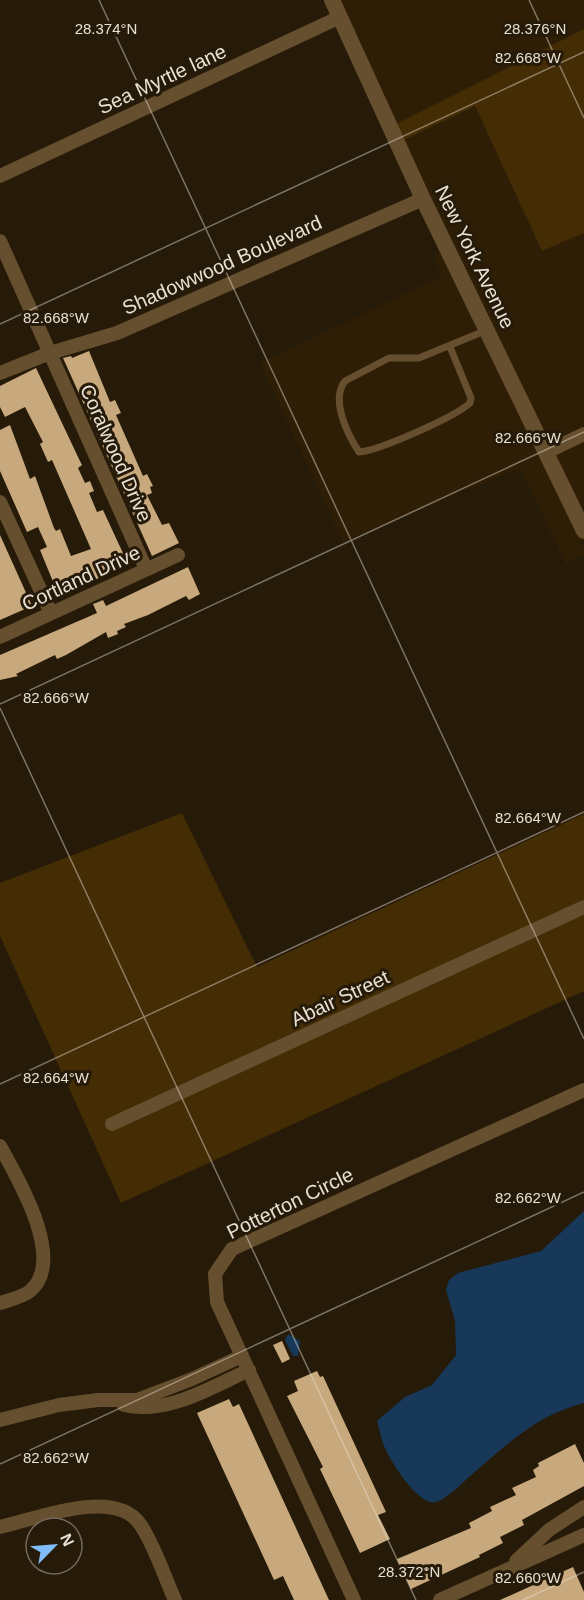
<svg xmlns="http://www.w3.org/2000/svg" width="584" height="1600" viewBox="0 0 584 1600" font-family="Helvetica,sans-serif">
	<rect width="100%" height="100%" fill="#261a08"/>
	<g fill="#2f1e06">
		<path d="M339,0h245v29l-188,95z"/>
		<path d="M475,106l67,144 42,-17v282l-180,-375z"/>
		<path d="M441,252l143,295v8l-18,9 -46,-96 -177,74 -83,-179 182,-87 -9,-21z"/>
	</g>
	<g fill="#442c04">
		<path d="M584,29v204l-42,18 -67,-145 -71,34 -8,-16z"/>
		<path d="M182,813l75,154 327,-153v177l-463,212 -121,-267v-53z"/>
	</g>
	<g fill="#173858">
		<path d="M584,1211v192c-44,11 -75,39 -108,68 -11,9 -27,27 -40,31 -17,5 -45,-40 -51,-54 -4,-8 -5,-18 -8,-27l28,-24 27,-12 24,-30 -1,-34 -9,-31 3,-10 9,-7 83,-22z"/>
		<path d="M288,1334l12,7 -2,15h-5l-8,-16z"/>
	</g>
	<g fill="#c8a97e">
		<path d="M89,351l21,51 5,-2 6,13 -5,2 27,61 4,-2 6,12 -3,1 2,6 -5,2 15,30 7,-2 10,20 -27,13 -89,-198 8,-2 1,2z"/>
		<path d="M36,368l43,91 3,6 -4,3 7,15 5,-2 4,10 -5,2 8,19 6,-2 25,54 -69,33 -2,-5 -5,2 -3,-8 5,-2 -14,-34 7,-3 -9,-20 -11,5 -27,-61v-41l10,-5 20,54 5,-3 19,52 2,3 4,-2 11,27 20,-7 -39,-89 -4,2 -8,-18 3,-2 -18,-35 -20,10 -5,-10v-21z"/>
		<path d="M0,535l32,71 -32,14z"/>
		<path d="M188,567l12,27 -11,6 -3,-4 -38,19 -24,9 2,3 -9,4 1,3 -10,4 -2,-6 -40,23 -9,4 -2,-4 -39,19 2,2 -18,4v-25l97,-42 -4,-9 3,-1 7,-3 3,6z"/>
		<path d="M282,1341l8,18 -8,4 -9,-18z"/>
		<path d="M317,1371l3,6 3,-1 63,136 -8,3 12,24 -30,14 -40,-84 3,-2 -36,-71 11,-5 -4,-10z"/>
		<path d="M229,1399l4,8 6,-3 90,196h-35l-11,-24 -9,4 -77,-167z"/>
		<path d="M575,1444l9,19v23l-62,34 2,5 -24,12 3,6 -24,12 1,2 -69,32 -14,-30 74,-31 -2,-5 23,-12 -2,-4 26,-12 -4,-7 24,-11 -3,-7 6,-4 -1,-3z"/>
		<path d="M573,1567l11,25v8h-84z"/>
	</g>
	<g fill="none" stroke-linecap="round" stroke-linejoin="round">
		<path stroke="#664f2e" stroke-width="7" d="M450,347l21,51 -1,5c-15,14 -92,48 -111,49 -11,-17 -29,-52 -14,-71l44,-23h30l68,-28"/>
		<g stroke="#664f2e" stroke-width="14">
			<path d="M0,176l340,-159"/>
			<path d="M0,241l146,328"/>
			<path d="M0,373l50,-20 67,-20 306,-134"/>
			<path d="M547,452l37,-18"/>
			<path d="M0,502l51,111"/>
			<path d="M0,637l178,-82"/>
			<path d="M112,1124l472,-217"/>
			<path d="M0,1146c17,31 67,114 30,145 -7,6 -21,9 -30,12"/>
			<path d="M124,1405c43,10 86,-17 125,-35"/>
			<path d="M0,1420l59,-15 39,-5h39l55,-21 50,-23"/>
			<path d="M0,1527c36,-8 114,-40 140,-3 15,22 24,52 35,76"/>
			<path d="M516,1561l33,-31 35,-23"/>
			<path d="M354,1600l-137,-298 -2,-28 17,-25 352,-159"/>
			<path d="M440,1600l144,-65"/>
		</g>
		<path stroke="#664f2e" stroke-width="16" d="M332,0l91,199 161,332"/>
	</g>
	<path fill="none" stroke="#e9e0d5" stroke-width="1.5" stroke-opacity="0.45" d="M99,0l485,1039M529,0l55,118M0,324l584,-272M0,704l584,-272M0,708l416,892M0,1084l584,-272M0,1464l584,-272M523,1600l61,-28"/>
	<g text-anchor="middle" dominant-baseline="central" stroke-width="6" stroke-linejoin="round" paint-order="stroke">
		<g font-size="20" fill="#e9e0d5" stroke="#261a08">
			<text transform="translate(162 79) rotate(-25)">Sea Myrtle lane</text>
			<text transform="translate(475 257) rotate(64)">New York Avenue</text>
			<text transform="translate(222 265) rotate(-24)">Shadowwood Boulevard</text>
			<text transform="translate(116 453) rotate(66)">Coralwood Drive</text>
			<text transform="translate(81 578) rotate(-25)">Cortland Drive</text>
			<text transform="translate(340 998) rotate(-25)">Abair Street</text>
			<text transform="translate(290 1203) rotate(-26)">Potterton Circle</text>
		</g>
	</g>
	<g font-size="15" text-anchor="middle" fill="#e9e0d5" stroke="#261a08" stroke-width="6" stroke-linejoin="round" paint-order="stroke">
		<text x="106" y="34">28.374°N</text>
		<text x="535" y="34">28.376°N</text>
		<text x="528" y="63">82.668°W</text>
		<text x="56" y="323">82.668°W</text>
		<text x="528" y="443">82.666°W</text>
		<text x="56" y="703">82.666°W</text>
		<text x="528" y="823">82.664°W</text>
		<text x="56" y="1083">82.664°W</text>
		<text x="528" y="1203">82.662°W</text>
		<text x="56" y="1463">82.662°W</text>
		<text x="409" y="1577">28.372°N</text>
		<text x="528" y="1583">82.660°W</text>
	</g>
	<g transform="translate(54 1546) rotate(65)"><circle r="28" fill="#261a08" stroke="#74695a" stroke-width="1.5"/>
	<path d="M0-4.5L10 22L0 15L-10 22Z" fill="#80bdfa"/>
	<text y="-9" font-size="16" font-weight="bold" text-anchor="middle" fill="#e9e0d5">N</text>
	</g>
</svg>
